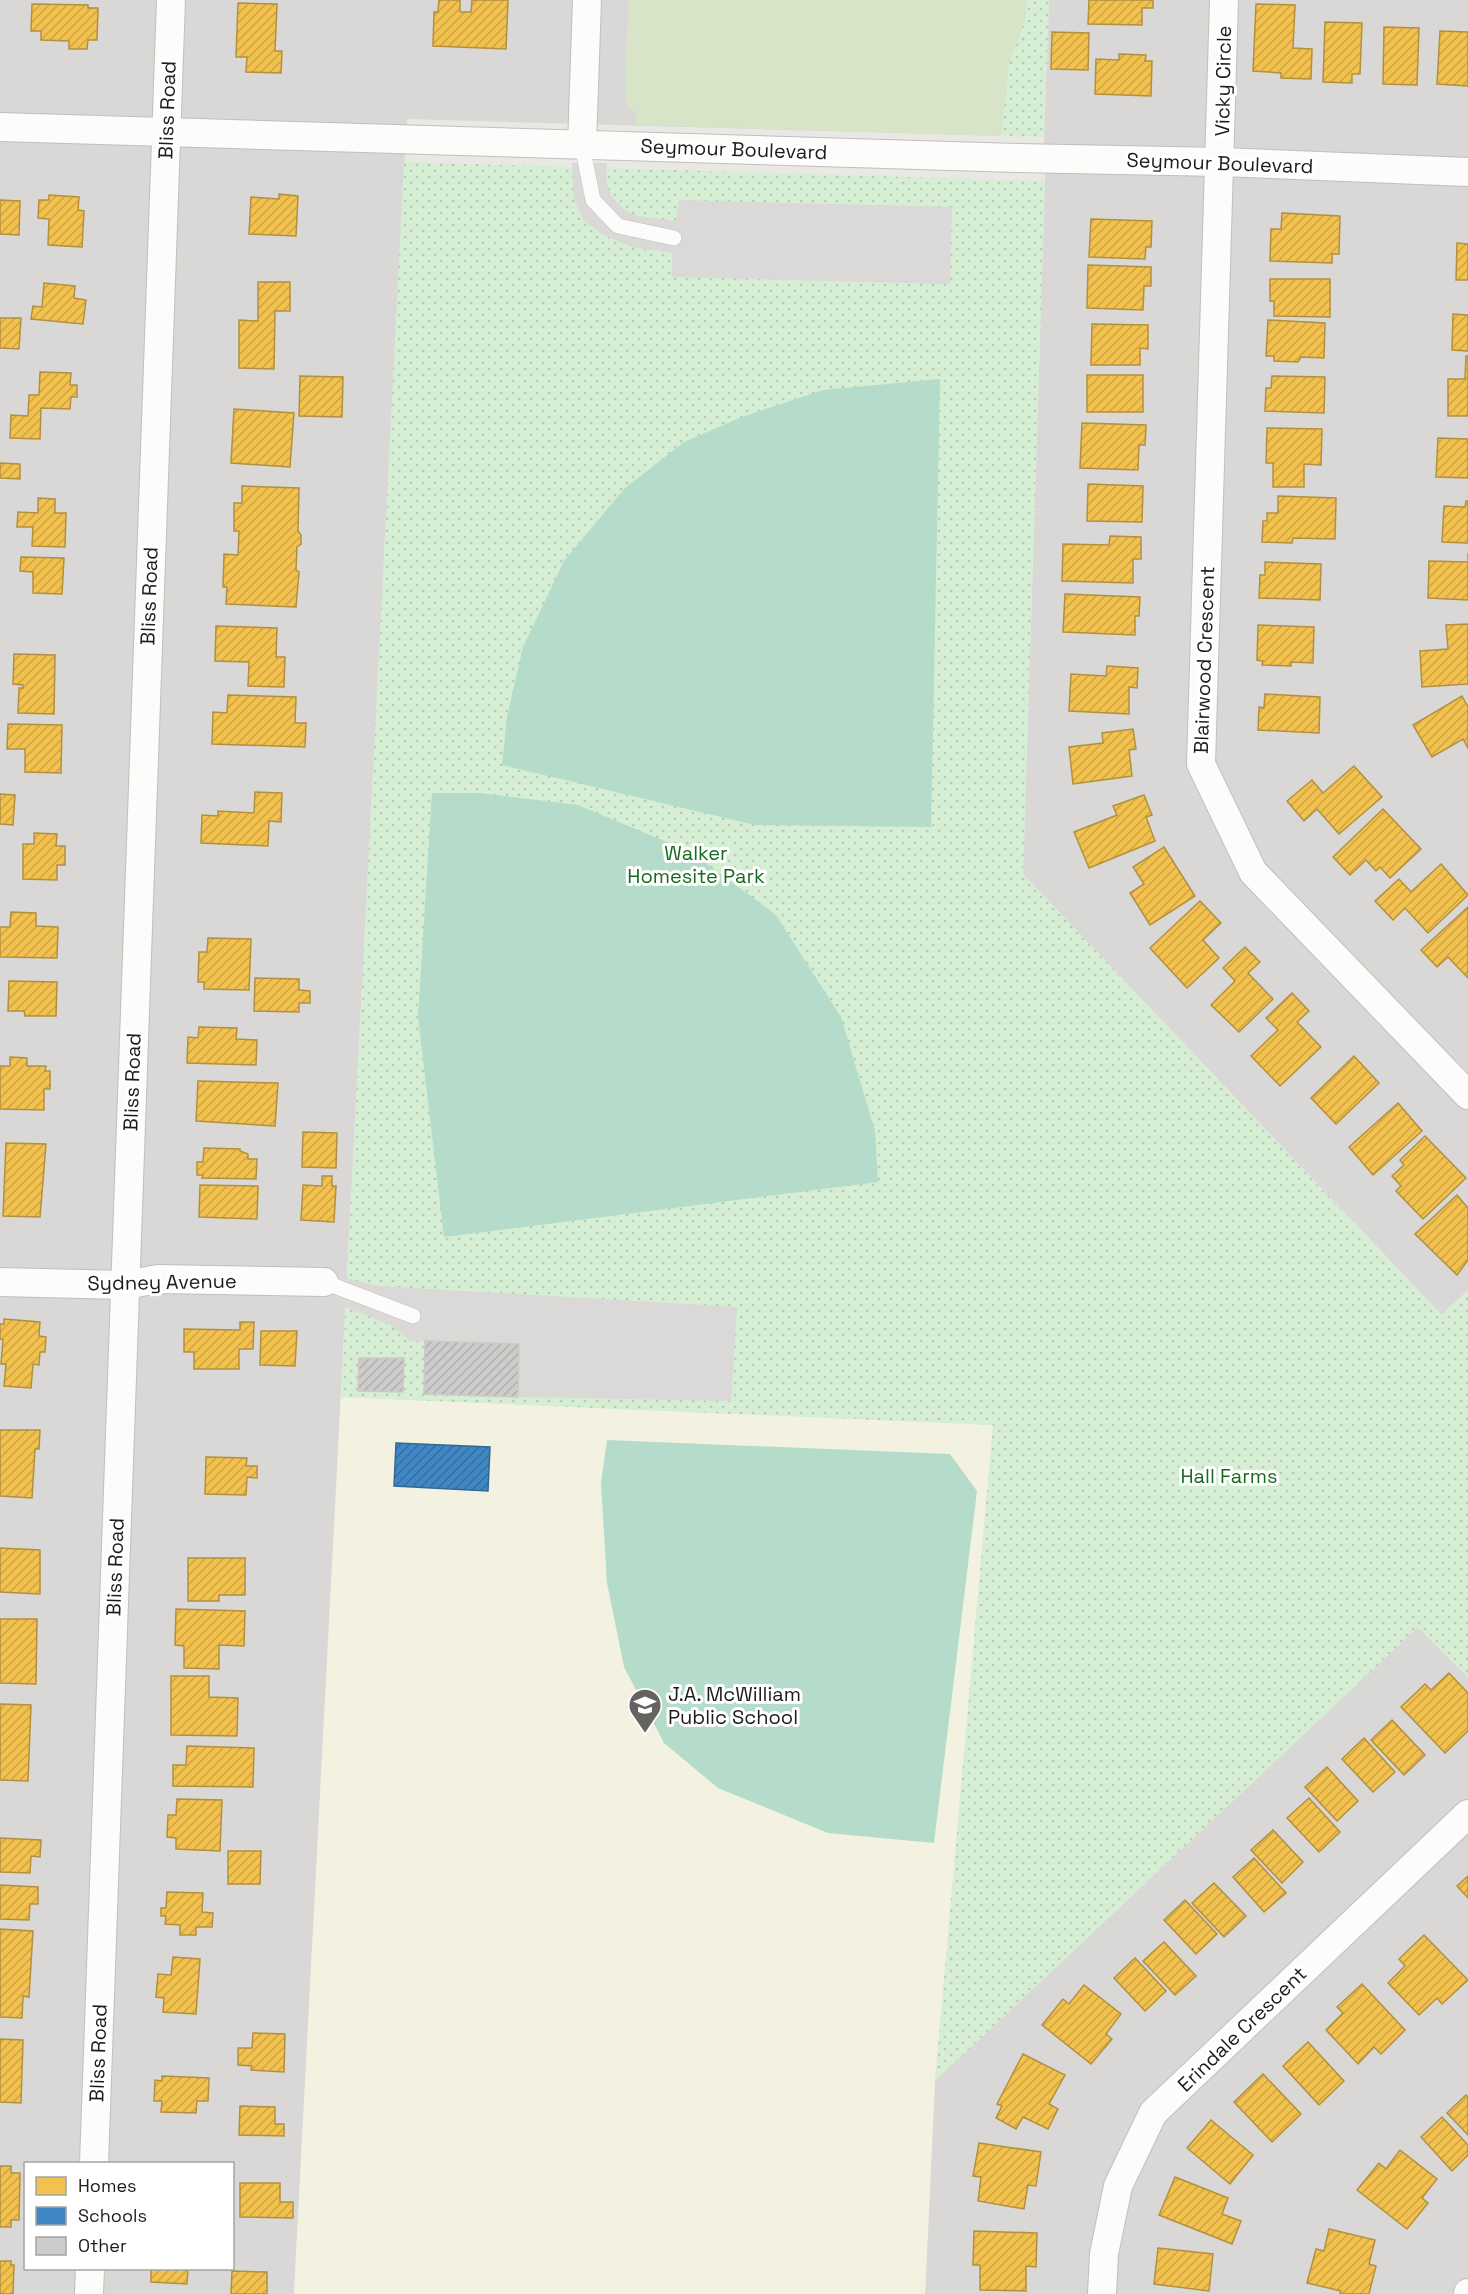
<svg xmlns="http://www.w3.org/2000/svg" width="1468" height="2294" viewBox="0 0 1468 2294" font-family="'Space Grotesk',sans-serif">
	<defs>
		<pattern id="park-dots" width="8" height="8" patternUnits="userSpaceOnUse" patternTransform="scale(1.5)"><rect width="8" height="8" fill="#d5eed4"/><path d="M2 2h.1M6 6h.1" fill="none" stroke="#b6ccb5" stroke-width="1.8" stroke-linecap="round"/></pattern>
		<pattern id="homes-hatch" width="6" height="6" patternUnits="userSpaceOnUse" patternTransform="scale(1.5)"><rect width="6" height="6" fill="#f2c14e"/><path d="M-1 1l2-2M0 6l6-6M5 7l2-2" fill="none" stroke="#cfa544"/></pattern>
		<pattern id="schools-hatch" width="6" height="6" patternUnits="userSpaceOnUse" patternTransform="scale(1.5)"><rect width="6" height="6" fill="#3f88c5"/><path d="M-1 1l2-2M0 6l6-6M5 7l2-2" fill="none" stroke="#346e9f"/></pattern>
		<pattern id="building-hatch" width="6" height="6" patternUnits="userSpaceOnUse" patternTransform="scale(1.5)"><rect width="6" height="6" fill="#ceccca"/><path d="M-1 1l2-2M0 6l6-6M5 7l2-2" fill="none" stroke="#b0afad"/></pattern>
	</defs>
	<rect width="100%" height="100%" fill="#eae8e5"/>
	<g fill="#d9d8d6" fill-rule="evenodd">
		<path d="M0,0h1026l-17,65 -8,71 -594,-17 -113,2175h-294zM26,2164h206v104h-206z"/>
		<path d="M1049,0h419v1290l-26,25 -419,-441 22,-693 -1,-44z"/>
		<path d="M1418,1627l50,50v617h-543l10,-213z"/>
	</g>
	<path fill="#f3f2e1" d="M341,1397l652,28 -58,656 -10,213h-631z"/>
	<path fill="#d7e4c7" d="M628,0h398v18l-17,47 -8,71 -365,-11 1,-9 -12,-13z"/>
	<g fill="url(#park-dots)">
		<path d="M1026,0h23l-5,137 -43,-1 8,-71 17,-47z"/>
		<path d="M404,162l641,19 -22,693 418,441 27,-25v387l-50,-50 -483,454 58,-656 -652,-28z"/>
	</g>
	<g fill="#b5dcca">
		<path d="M940,379l-9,448 -176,-2 -253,-60 5,-48 16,-70 41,-86 60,-72 60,-47 58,-25 81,-27z"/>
		<path d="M432,793h47l99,12 113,47 85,63 65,102 34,114 3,51 -434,55 -26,-220z"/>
		<path d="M607,1440l343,14 27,37 -43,352 -106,-10 -110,-45 -54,-45 -40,-76 -17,-84 -6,-100z"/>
	</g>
	<g fill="#dad9d8">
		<path d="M572,163h35l-1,17 5,16 13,13 13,7 39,5 3,-21 273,7 -2,77 -278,-7v-24l-40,-6 -30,-13 -18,-13 -10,-21z"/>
		<path d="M323,1273l56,13 358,21 -6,94 -213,-4 1,-53 -109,-3 -19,-16 -71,-28z"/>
	</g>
	<g fill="url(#homes-hatch)" stroke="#b2903f" stroke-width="1.5">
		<path d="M439,0h21v12h11l1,-12h36l-2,49 -73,-3 1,-34h4z"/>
		<path d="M1089,0h64v8h-11v17l-54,-1z"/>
		<path d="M238,3l39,1 -2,47h7l-1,22 -35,-1 1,-15h-11z"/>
		<path d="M32,4l56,1v3h10l-1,32h-9l-1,9h-18v-8l-28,-1v-9h-10z"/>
		<path d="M1256,4l39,1 -2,43 19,1 -1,30 -30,-1v-5l-28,-2z"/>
		<path d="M1325,22l37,1 -2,51h-8v9l-29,-1z"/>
		<path d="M1384,27l35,1 -2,57 -34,-1z"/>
		<path d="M1440,31l28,1v54l-31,-2z"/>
		<path d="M1052,32l37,1 -1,37 -37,-1z"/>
		<path d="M1119,54l27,1 -1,6h7l-1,35 -56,-2 1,-35 23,1z"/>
		<path d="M279,194l19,2 -2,40 -47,-2 2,-37 28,2z"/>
		<path d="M49,195l30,2 -1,13 6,1 -2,36 -34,-2 1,-26 -11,-1 1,-18h10z"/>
		<path d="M0,200l20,1 -1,34 -19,-1z"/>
		<path d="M1282,213l58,3 -1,38h-7v9l-62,-2 1,-32h10z"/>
		<path d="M1091,219l61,2 -1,26h-5l-1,12 -56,-2z"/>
		<path d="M1457,243l11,1v36h-12z"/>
		<path d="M1088,265l63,2v19h-7l-1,24 -56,-2z"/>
		<path d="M1270,279h60v38l-56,-1v-15h-4z"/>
		<path d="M258,282h32v29h-15l-1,58 -35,-1v-48l19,1z"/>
		<path d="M44,283l31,3 -1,12 12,2 -3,24 -52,-5 2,-13 9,1z"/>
		<path d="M1453,314l15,1v36l-16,-1z"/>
		<path d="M0,318h21l-2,31 -19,-1z"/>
		<path d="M1268,320l57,3 -1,35 -23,-1 -3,5 -24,-1v-5h-8z"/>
		<path d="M1092,324l56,1v24l-8,-1v17h-49z"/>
		<path d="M1466,356h2v60h-20v-37h17z"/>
		<path d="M40,372l31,1 -1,12h7v12h-6l-1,12 -29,-1 -1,31 -30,-1 1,-23 17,1 1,-21h10z"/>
		<rect x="1087" y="375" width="56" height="37"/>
		<path d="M300,376l43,1 -1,40 -43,-1z"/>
		<path d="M1272,376l53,1 -1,36 -59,-2 1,-23h5z"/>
		<path d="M234,409l60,4 -4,54 -59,-4z"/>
		<path d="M1082,423l64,2 -1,20h-6l-1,25 -58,-2z"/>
		<path d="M1267,428l55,1 -1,36 -17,-1v23h-31v-24h-7z"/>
		<path d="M1438,438l30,1v39l-32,-1z"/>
		<path d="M0,463l20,1v15l-20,-1z"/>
		<path d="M1088,484l55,2 -1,36 -55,-1z"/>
		<path d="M242,486l57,2 -1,43 3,4v9l-4,3 -1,23 3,2 -3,35 -70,-3 1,-17h-4l1,-33 14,1 1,-24h-5v-28h8z"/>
		<path d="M1278,496l58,2 -1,41 -42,-1 -1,5 -30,-1 1,-21h4v-8h11z"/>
		<path d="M38,498l17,1v14h11l-1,34 -33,-1 1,-19h-16l1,-15 20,1z"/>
		<path d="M1466,501h2v42l-26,-1 2,-36 21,1z"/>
		<path d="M1110,536l31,1v22h-8v24l-71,-2 1,-37 46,1z"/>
		<path d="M1468,553v47l-40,-2 1,-37 39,1z"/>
		<path d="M21,557l43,1 -2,36 -29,-1v-21l-13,-1z"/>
		<path d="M1265,562l56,2 -1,36 -61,-2 1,-23h5z"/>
		<path d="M1065,594l75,3 -1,19h-4v19l-72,-3z"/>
		<path d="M1468,624v60l-46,3 -2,-36 28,-2 -2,-24z"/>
		<path d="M1258,625l56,2 -1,36 -22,-1v4l-29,-1 1,-4 -6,-1z"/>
		<path d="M216,626l61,2 -1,29h9l-1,30 -36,-1 1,-24 -34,-1z"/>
		<path d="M14,654l41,1 -1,59 -36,-1 1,-25h4v-3l-10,-1z"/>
		<path d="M1107,666l31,2 -1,20 -8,-1v27l-60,-3 2,-37 35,2z"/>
		<path d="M1265,694l55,3 -1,36 -61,-3 1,-23 5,1z"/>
		<path d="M228,695l68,2 -1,26h11l-1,24 -93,-3 1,-32 14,1z"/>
		<path d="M1462,696l6,11v41l-5,-9 -31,18 -19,-32z"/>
		<path d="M8,724l54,1 -1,48 -36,-1v-23h-18z"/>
		<path d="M1133,729l3,20 -7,1 3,26 -59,8 -4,-37 34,-4 -1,-10z"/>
		<path d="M1354,766l28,31 -43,37 -22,-25 -13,12 -17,-20 25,-21 11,13z"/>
		<path d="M255,792l27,1 -1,29 -12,-1 -1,25 -67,-3 1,-28 16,1v-5l36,2z"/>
		<path d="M0,794l15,1 -2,30 -13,-1z"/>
		<path d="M1144,795l8,20 -6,2 9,24 -66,27 -15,-36 43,-17 -4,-9z"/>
		<path d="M1383,809l38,40 -31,29 -10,-11 -4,4 -10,-11 -16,15 -17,-18z"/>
		<path d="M34,833l23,1 -1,12h9v19h-8v15l-34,-1v-35h11z"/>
		<path d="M1164,847l31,49 -45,29 -20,-32 14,-9 -11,-17z"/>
		<path d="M1441,864l27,31 -40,38 -23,-25 -12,12 -18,-19 24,-22 12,13z"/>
		<path d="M1200,901l21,22 -18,17 16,18 -32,30 -37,-40z"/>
		<path d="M1468,907v71l-20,-21 -11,10 -16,-17z"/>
		<path d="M11,912l25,1v13l22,1 -1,31 -57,-1v-30h10z"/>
		<path d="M208,938l43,1 -2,51 -45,-1v-7h-6l1,-30h8z"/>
		<path d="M1245,947l15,15 -12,11 25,26 -34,33 -28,-27 24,-24 -12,-13z"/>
		<path d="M255,978l44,1v11l11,1v12h-11v9l-45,-1z"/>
		<path d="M9,981l48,1 -1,34h-31l-1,-5h-16z"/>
		<path d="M1292,993l17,18 -12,11 24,25 -41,39 -29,-30 27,-26 -12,-12z"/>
		<path d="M199,1027l38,1 -1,11 21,1 -1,25 -69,-2 1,-26 10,1z"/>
		<path d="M1354,1056l25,27 -43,41 -25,-26z"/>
		<path d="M10,1057l17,1v8h19l-1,5h5v18h-6v21l-44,-1v-43h10z"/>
		<path d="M198,1081l80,2 -3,43 -79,-5z"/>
		<path d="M1398,1103l24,28 -49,44 -24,-28z"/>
		<path d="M303,1132l34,1 -1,35 -34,-1z"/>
		<path d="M1425,1136l41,42 -43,41 -27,-28 5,-5 -9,-10 12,-11 -4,-5z"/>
		<path d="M6,1143l40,1 -6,73 -37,-1z"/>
		<path d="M204,1148l36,1v2l8,3v5h9l-1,20 -54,-1 1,-3h-6v-13h6z"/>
		<path d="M322,1176h10v10h4l-2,36 -33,-2 2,-35 19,1z"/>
		<path d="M200,1185l58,1 -1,33 -58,-2z"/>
		<path d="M1457,1195l11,13v52l-11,15 -42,-41z"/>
		<path d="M4,1319l36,3 -1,14 7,1 -1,15h-5l-1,13 -6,-1 -2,24 -27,-2 2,-22h-5l2,-24 -3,-1v-15h4z"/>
		<path d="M240,1322h14l-1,27h-14v20h-45v-17h-10v-23l56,1z"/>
		<path d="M261,1331h36l-2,35 -35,-1z"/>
		<path d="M0,1430h40l-1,19h-4l-3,49 -32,-2z"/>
		<path d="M206,1457l41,1 -1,8h11v12l-10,-1 -1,18 -41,-1z"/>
		<path d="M0,1548l40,2v44l-40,-2z"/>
		<path d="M188,1558h57v37h-26v6h-31z"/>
		<path d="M176,1609l69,2 -1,35 -25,-1v24l-35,-1v-22l-9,-1z"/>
		<path d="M0,1619h37l-1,65 -36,-1z"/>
		<path d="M1449,1673l19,20v38l-23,22 -44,-46 24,-23 6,6z"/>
		<path d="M171,1676h38v21l29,1 -1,38 -66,-1z"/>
		<path d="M0,1704l31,1 -3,76 -28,-1z"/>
		<path d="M1392,1720l33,35 -21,20 -33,-35z"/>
		<path d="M1364,1738l31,34 -22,20 -31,-33z"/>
		<path d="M187,1746l67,2 -1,39 -80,-1v-21h13z"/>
		<path d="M1327,1767l31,34 -21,20 -32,-34z"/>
		<path d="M1309,1798l31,34 -21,20 -32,-34z"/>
		<path d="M177,1799l45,1 -2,51 -44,-2v-11l-9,-1 1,-22h8z"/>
		<path d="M1273,1830l30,32 -21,21 -31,-33z"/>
		<path d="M0,1838l41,2 -1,17 -9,-1 -1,17 -30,-1z"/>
		<path d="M228,1851h33l-1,33h-32z"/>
		<path d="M1254,1858l32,35 -22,19 -31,-35z"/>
		<path d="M1468,1876v22l-11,-12z"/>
		<path d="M1214,1883l32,33 -22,21 -32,-34z"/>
		<path d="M0,1885l38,2v17h-8l-1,16 -29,-1z"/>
		<path d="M167,1892l36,1 -1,19 11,1 -1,14h-16v8h-16v-10l-15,-1 1,-8h-5v-8h5z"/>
		<path d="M1185,1900l32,34 -21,20 -32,-34z"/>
		<path d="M0,1929l33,2 -4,66 -6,-1 -1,22 -22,-1z"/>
		<path d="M1424,1935l44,45 -26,24 -5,-6 -18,17 -31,-32 17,-17 -6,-7z"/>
		<path d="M1164,1942l32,34 -21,19 -32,-34z"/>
		<path d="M173,1957l27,2 -4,55 -33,-2 1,-14 -8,-1 2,-23 13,1z"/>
		<path d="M1135,1958l31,33 -21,20 -31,-33z"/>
		<path d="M1362,1984l43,46 -24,24 -7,-7 -16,17 -32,-34 17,-17 -6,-6z"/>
		<path d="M1084,1985l37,29 -15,20 6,5 -21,25 -49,-39 21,-26 6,5z"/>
		<path d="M253,2033l32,1 -1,38 -33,-2 1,-4 -14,-1v-17h14z"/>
		<path d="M0,2039l23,1 -2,63 -21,-1z"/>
		<path d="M1308,2042l36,39 -25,24 -36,-39z"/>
		<path d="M1023,2054l42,21 -16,29 9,5 -10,20 -25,-12 -7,12 -20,-11 6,-12 -5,-2z"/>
		<path d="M1263,2074l38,40 -29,28 -38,-40z"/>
		<path d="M162,2076l47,2 -1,23h-11l-1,12 -35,-1 1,-11h-8l1,-21 7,1z"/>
		<path d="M1466,2095l2,2v38l-21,-22z"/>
		<path d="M240,2106l35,1v17h9v12l-45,-1z"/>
		<path d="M1442,2117l26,28v10l-16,16 -31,-34z"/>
		<path d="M1211,2120l42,35 -23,29 -43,-36z"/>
		<path d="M979,2143l62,9 -5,34 -8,-1 -4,24 -46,-8 3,-24 -8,-1z"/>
		<path d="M1400,2150l37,29 -15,19 6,5 -21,26 -50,-39 22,-27 7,6z"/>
		<path d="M0,2166h11v7h9l-1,47h-8v7h-11z"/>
		<path d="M1175,2177l53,21 -6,16 19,7 -9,23 -73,-29z"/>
		<path d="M240,2183h40v19h13v16l-53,-1z"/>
		<path d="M1329,2229l46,11 -6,24 7,2 -7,28h-29l1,-3 -34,-8 9,-34 8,2z"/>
		<path d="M974,2231l63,2 -1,34 -10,-1v25l-46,-1v-25h-7z"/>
		<path d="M1158,2248l55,6 -4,37 -55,-7z"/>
		<path d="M0,2261h11v4h3l-1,29h-13z"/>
		<path d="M151,2268h37l-1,16 -36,-2z"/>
		<path d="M232,2271l35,1v22h-36z"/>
	</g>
	<path fill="url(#schools-hatch)" stroke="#346892" stroke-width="1.5" d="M396,1443l94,4 -2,44 -94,-5z"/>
	<g fill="url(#building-hatch)" stroke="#cccac7" stroke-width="1.5">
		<path d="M425,1341l94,3 -1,53 -94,-3z"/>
		<path d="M359,1358h45l-1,34 -45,-1z"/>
	</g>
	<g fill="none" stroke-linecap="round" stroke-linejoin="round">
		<g stroke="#c0bfbd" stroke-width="16">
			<g id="lane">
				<path d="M582,145l11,55 25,26 56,12"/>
				<path d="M324,1282l89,34"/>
			</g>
		</g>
		<g stroke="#c0bfbd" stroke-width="30">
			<g id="street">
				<path d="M1224,0l-23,764 52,108 215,223"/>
				<path d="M0,127l1017,31 204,4 247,10"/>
				<path d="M582,145l5,-145"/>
				<path d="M0,1282l125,3 33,-6 166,3"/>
				<path d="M94,2164l77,-2164"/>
				<path d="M89,2294l1,-26"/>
				<path d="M1102,2294l2,-40 14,-68 35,-73 315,-299"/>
				<path d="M1468,2294v-1"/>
			</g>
		</g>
		<use href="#lane" stroke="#fcfcfb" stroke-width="15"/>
		<use href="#street" stroke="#fcfcfb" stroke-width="28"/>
	</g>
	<defs>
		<g id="school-pin" transform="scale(1.725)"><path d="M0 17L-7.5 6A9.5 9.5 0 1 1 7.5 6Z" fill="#646362" stroke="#fff"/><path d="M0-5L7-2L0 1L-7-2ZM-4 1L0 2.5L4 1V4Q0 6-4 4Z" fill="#fff"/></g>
	</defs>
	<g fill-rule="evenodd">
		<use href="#school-pin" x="645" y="1705"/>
	</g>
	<g text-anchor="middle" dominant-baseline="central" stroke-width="6" stroke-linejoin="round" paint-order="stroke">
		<g font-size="20" fill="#1c1c1c" stroke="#fff">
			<text transform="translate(1223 81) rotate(-89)">Vicky Circle</text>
			<text transform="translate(167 110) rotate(-88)">Bliss Road</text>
			<text transform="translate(734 149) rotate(2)">Seymour Boulevard</text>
			<text transform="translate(1220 163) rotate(2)">Seymour Boulevard</text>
			<text transform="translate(149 596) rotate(-88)">Bliss Road</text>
			<text transform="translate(1204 660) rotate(-88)">Blairwood Crescent</text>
			<text transform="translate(132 1082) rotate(-88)">Bliss Road</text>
			<text transform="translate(162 1282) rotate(-1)">Sydney Avenue</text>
			<text transform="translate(115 1567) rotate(-88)">Bliss Road</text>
			<text transform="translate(1242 2029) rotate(-44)">Erindale Crescent</text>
			<text transform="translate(98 2053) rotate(-88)">Bliss Road</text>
		</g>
		<g font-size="20" fill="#186b1d" stroke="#fff">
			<text x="696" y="853">Walker<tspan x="696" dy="23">Homesite Park</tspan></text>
			<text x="1229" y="1476">Hall Farms</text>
		</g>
		<g font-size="20" fill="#1c1c1c" stroke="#fff" text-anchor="start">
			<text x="668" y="1694">J.A. McWilliam<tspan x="668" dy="23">Public School</tspan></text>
		</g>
	</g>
	<rect x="24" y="2162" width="210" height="108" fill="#ffffff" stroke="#a4a4a4" stroke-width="1.5"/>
	<rect x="36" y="2177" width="30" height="18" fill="#f2c14e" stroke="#a4a4a4" stroke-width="1.5"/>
	<text x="78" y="2192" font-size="18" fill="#1c1c1c">Homes</text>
	<rect x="36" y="2207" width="30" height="18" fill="#3f88c5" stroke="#a4a4a4" stroke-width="1.5"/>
	<text x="78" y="2222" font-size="18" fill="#1c1c1c">Schools</text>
	<rect x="36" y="2237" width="30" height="18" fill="#ceccca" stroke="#a4a4a4" stroke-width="1.5"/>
	<text x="78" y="2252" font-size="18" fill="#1c1c1c">Other</text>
</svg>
